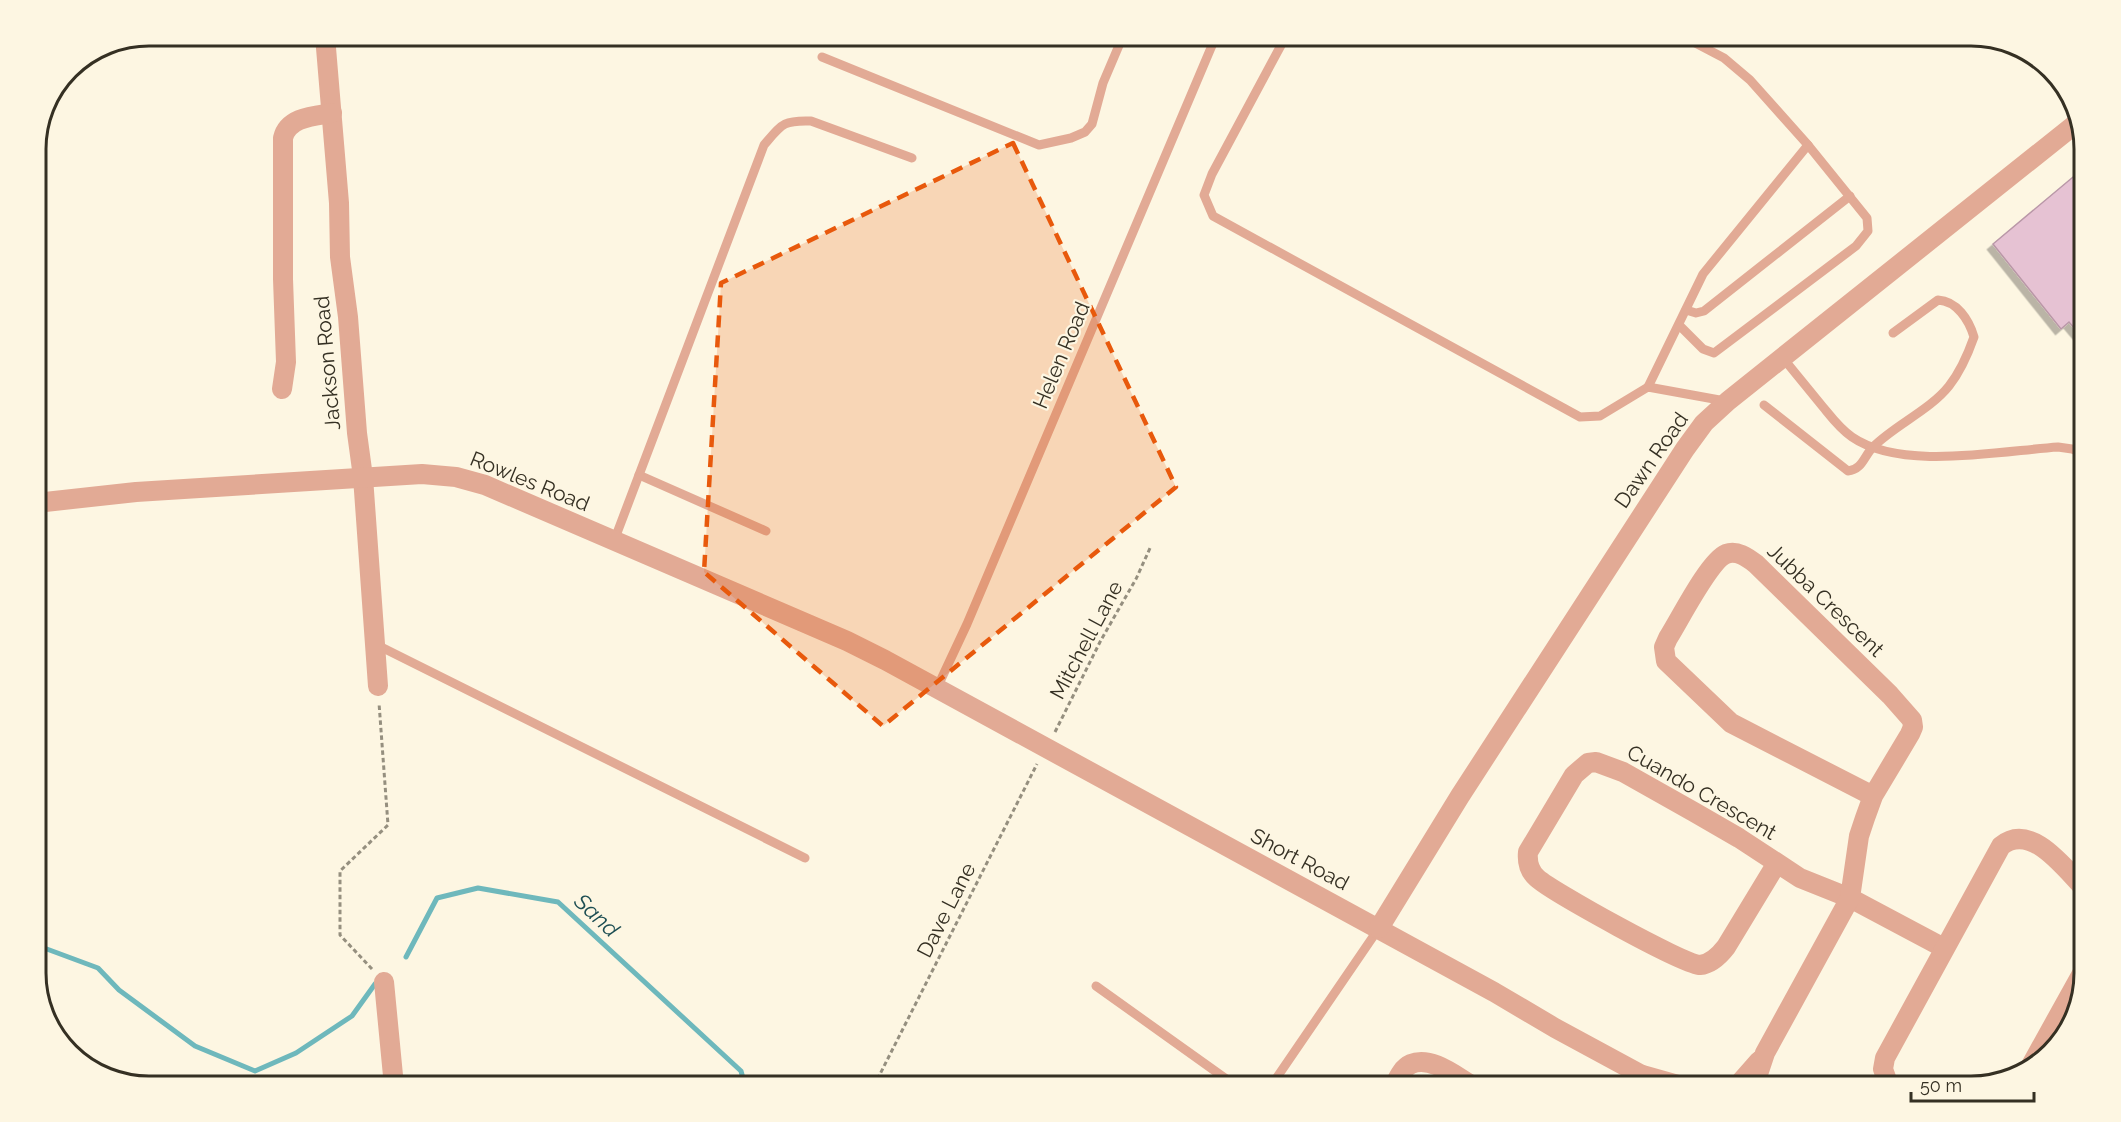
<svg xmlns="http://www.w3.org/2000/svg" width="2121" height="1122" viewBox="0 0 2121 1122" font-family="Raleway,sans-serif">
	<defs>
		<filter id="shadow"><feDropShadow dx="-5.5" dy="5.5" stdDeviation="0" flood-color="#0004"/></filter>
	</defs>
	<rect width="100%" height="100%" fill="#fdf6e2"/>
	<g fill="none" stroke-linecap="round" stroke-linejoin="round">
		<g stroke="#6eb8bc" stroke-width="5">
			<path d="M36,945l62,23 21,22 76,56 60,25 41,-18 56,-37 23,-32"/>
			<path d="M406,957l31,-59 41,-10 80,14 183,169 4,15"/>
		</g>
	</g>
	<path fill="#e6c2d3" stroke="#ba98a8" stroke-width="1.5" filter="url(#shadow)" d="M2085,167v174l-16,-19 -8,7 -68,-85z"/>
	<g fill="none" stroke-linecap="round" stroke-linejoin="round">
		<g stroke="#958f7f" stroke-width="3" stroke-dasharray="4.5 3" stroke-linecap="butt">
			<path d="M1055,732l46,-92 35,-61 15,-33"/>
			<path d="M372,969l-32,-34v-64l48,-46 -9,-122"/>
			<path d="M874,1086l163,-322"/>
		</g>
		<g stroke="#e2aa95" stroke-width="9">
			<path d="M1286,36l-74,138 -8,21 9,21 367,201 20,-1 48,-29 77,14"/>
			<path d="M822,57l217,88 32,-7 14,-6 7,-8 11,-41 20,-47"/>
			<path d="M1686,310l10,3 8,-2 146,-115"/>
			<path d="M1679,325l24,24 11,4 142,-107 12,-15 -1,-13 -59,-73"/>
			<path d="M1783,358c13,16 27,33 40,49 9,11 17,22 29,30 49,34 148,14 206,10l14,2 13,6"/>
			<path d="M1648,387l55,-113 105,-129 -58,-65 -26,-22 -42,-22"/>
			<path d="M1764,405l84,66c14,-1 16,-15 25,-24 22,-22 57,-37 76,-61 11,-14 19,-32 25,-49 -5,-17 -17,-36 -36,-37l-45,33"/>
			<path d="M36,475l4,28"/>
			<path d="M639,475l127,56"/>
			<path d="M614,541l150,-396c18,-21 19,-25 47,-24l101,37"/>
			<path d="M375,644l430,214"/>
			<path d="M937,688l30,-64 249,-588"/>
			<path d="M1096,986l140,100"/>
			<path d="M1271,1086l108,-158"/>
		</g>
		<g stroke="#e2aa95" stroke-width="20">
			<path d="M325,36l14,167 1,54 8,60 9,116 6,44 15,209"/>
			<path d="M282,389l4,-27 -3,-83v-141c5,-21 31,-22 49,-25"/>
			<path d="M36,503l100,-11 286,-18 34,3 29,8 362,156 38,19 609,332 61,36 85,46 15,12"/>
			<path d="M1777,863l-51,84c-7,9 -15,17 -26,18 -16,0 -149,-74 -163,-87 -8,-7 -10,-16 -9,-26l46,-77 14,-12 8,-1 27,10 71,40 45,26 61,40 50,20 94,50"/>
			<path d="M1379,928l81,-132 225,-347 19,-26 24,-22 350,-279"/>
			<path d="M384,982l10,104"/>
			<path d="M2029,1069l56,-101"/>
			<path d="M1643,1075l39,11"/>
			<path d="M1394,1086c4,-8 8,-18 17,-22 20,-9 46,13 62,22"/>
			<path d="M1737,1086l22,-25"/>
			<path d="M1754,1086l11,-33 85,-155 9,-62 6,-18 8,-22 37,-62 3,-7 -1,-7 -22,-25 -134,-131c-9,-7 -19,-14 -30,-10 -17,7 -47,67 -58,84l-4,9 2,14 65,62 142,73"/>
			<path d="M1889,1086l-6,-17 2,-11 116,-212c30,-25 64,23 84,43"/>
		</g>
	</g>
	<path fill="#e8590c" fill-opacity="0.2" stroke="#e8590c" stroke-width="4.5" stroke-dasharray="12 8" stroke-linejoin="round" d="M1013,143l163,344 -293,239 -179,-154 17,-289z"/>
	<g text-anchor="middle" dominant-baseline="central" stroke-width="4.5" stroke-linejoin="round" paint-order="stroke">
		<g font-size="21" fill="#353023" stroke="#fdf6e2">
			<text transform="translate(1061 355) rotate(-67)">Helen Road</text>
			<text transform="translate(327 363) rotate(-95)">Jackson Road</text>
			<text transform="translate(1651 460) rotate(-55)">Dawn Road</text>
			<text transform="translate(530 481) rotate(22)">Rowles Road</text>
			<text transform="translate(1826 600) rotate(44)">Jubba Crescent</text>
			<text transform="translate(1086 640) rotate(-62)">Mitchell Lane</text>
			<text transform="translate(1702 792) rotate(30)">Cuando Crescent</text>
			<text transform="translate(1300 859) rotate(28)">Short Road</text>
			<text transform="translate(946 910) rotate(-63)">Dave Lane</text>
		</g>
		<g font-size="22" font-style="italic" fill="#1c4d52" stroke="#fdf6e2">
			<text transform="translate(597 915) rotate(43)">Sand</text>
		</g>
	</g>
	<path d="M0 0H2121V1122H0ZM149 46H1971A103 103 0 0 1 2074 149V973A103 103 0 0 1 1971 1076H149A103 103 0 0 1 46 973V149A103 103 0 0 1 149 46Z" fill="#fdf6e2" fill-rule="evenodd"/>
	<path fill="none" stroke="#353023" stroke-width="3" d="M149 46H1971A103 103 0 0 1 2074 149V973A103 103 0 0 1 1971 1076H149A103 103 0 0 1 46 973V149A103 103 0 0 1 149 46Z"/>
	<path d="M1911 1092v9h123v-9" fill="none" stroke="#353023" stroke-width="3"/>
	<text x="1920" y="1092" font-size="18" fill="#353023" stroke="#fdf6e2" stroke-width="4.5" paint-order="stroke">50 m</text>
</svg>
